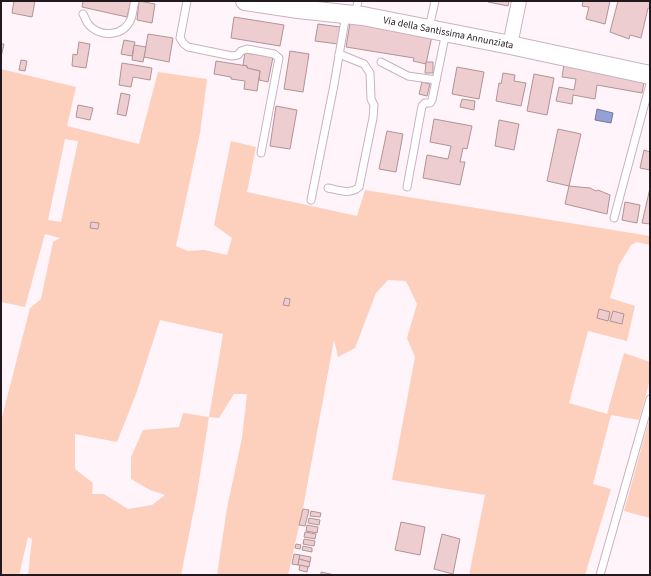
<svg xmlns="http://www.w3.org/2000/svg" width="651" height="576" viewBox="0 0 651 576" font-family="'Source Sans 3',sans-serif">
	<rect width="100%" height="100%" fill="#fff4fa"/>
	<g fill="#fdcfbd" fill-rule="evenodd">
		<path d="M1,69l75,18 -9,39 72,18 19,-72 49,7 -7,54 -24,113 12,5 16,-1 23,5 5,-17 -18,-13 17,-84 25,6 -9,45 110,24 8,-26 285,46v9l-13,-3 -6,3 -12,20 -9,33 25,8 -8,35 -39,-10 -19,72 38,11 17,-61 26,9v18l-11,40 -28,-5 -18,69 18,5 -26,86h-116l16,-80 -93,-15 23,-123 -8,-19 10,-34 -11,-23 -18,-1 -12,13 -21,55 -17,9 -4,-17 -31,168 -15,67h-71l10,-67 15,-70 5,-44h-13l-15,24 -10,-1 -12,77 -16,81h-153l4,-36 -4,-2 -9,38h-18v-154l29,-113 11,-9 12,-57 7,-4 -15,-4 -20,73 -24,-5zM65,139l13,2 -17,81 -13,-2zM160,320l63,14 -14,83 -26,-4 -4,14 -36,3 -12,27v22l19,11 15,5 -13,10 -24,4 -24,-15h-12l1,-11 -18,-14v-35l42,8 19,-48z"/>
		<path d="M650,417v101l-26,-7z"/>
	</g>
	<path fill="#95a0d6" stroke="#72789f" d="M597,109l16,4 -2,10 -16,-3z"/>
	<g fill="#edcdd0" stroke="#b19396">
		<path d="M14,1h21l-3,16 -20,-4z"/>
		<path d="M83,1h48l-4,16 -45,-10z"/>
		<path d="M139,1l16,3 -3,19 -15,-3z"/>
		<path d="M489,1h20l-1,5 -20,-4z"/>
		<path d="M583,1h27l-5,23 -19,-5 3,-12 -7,-1z"/>
		<path d="M618,1h32v8l-2,-1 -7,30 -11,-3 -1,4 -19,-7z"/>
		<path d="M234,17l50,8 -4,21 -49,-8z"/>
		<path d="M350,23l82,13 -6,28 -13,-3 1,-3 -68,-11z"/>
		<path d="M318,24l22,3 -2,17 -23,-3z"/>
		<path d="M148,34l25,4 -4,24 -25,-5z"/>
		<path d="M124,40l11,2 -3,14 -11,-2z"/>
		<path d="M79,42l11,2 -4,24 -14,-2 1,-12 4,1z"/>
		<path d="M1,44h3l-3,13z"/>
		<path d="M134,45l12,2 -3,15 -11,-2z"/>
		<path d="M290,51l19,3 -6,38 -19,-3z"/>
		<path d="M245,53l28,4 -5,25 -9,-2 1,-9 -13,-3v-2l-4,-1z"/>
		<path d="M21,60l6,1 -2,10 -6,-1z"/>
		<path d="M216,61l31,5v2l13,3 -3,20 -13,-2 1,-8 -14,-2v-2l-17,-3z"/>
		<path d="M426,62h7v11h-8z"/>
		<path d="M122,63l30,5 -2,12 -17,-3 -2,10 -12,-2z"/>
		<path d="M564,64l36,6 -1,3 45,9 -2,11 -45,-8 -2,14 -22,-4 -1,9 -16,-3 3,-14 15,3 2,-11 -14,-2z"/>
		<path d="M457,67l27,5 -5,27 -27,-5z"/>
		<path d="M503,73l12,2 -1,6 12,2 -5,23 -25,-5 3,-18 2,1z"/>
		<path d="M534,74l20,4 -7,37 -20,-4z"/>
		<path d="M422,82l8,2 -3,12 -8,-2z"/>
		<path d="M121,93l9,2 -4,21 -9,-2z"/>
		<path d="M462,99l13,2 -1,9 -14,-3z"/>
		<path d="M78,105l15,3 -3,12 -14,-3z"/>
		<path d="M276,106l21,4 -7,39 -20,-3z"/>
		<path d="M434,119l38,7 -5,23 -4,-1 -3,14h5l-5,23 -37,-7 4,-23 21,4 3,-13 -21,-4z"/>
		<path d="M499,120l20,4 -5,26 -19,-4z"/>
		<path d="M558,129l23,5 -12,52 -22,-5z"/>
		<path d="M387,131l16,3 -7,38 -17,-3z"/>
		<path d="M644,150l6,2v18l-10,-2z"/>
		<path d="M569,186l21,2 6,3 2,-1 12,5 -3,19 -42,-10z"/>
		<path d="M650,188v36l-8,-1z"/>
		<path d="M625,202l15,3 -3,18 -15,-3z"/>
		<path d="M91,222l8,1 -1,6 -8,-1z"/>
		<path d="M285,298l5,1 -1,7 -6,-1z"/>
		<path d="M599,309l11,3 -2,9 -11,-3z"/>
		<path d="M613,311l11,3 -2,10 -12,-3z"/>
		<path d="M303,509l6,1 -4,16 -6,-1z"/>
		<path d="M311,511l10,2 -1,4 -10,-1z"/>
		<path d="M309,518l11,2 -1,5 -11,-2z"/>
		<path d="M401,522l24,5 -5,28 -25,-5z"/>
		<path d="M307,525l11,2 -1,6 -11,-2z"/>
		<path d="M305,532l11,2 -1,5 -11,-2z"/>
		<path d="M442,534l18,5 -7,35 -19,-5z"/>
		<path d="M304,539l11,2 -1,5 -11,-2z"/>
		<path d="M296,544l5,1 -1,4 -5,-1z"/>
		<path d="M303,546l9,2v4l-10,-2z"/>
		<path d="M294,554l6,1 -2,10 -6,-1z"/>
		<path d="M300,555l11,2 -1,5 -11,-3z"/>
		<path d="M299,559l11,3 -1,5 -11,-2z"/>
		<path d="M300,565l8,2 -1,5 -8,-2z"/>
		<path d="M321,572l14,3h-14z"/>
	</g>
	<g fill="none" stroke-linecap="round" stroke-linejoin="round">
		<g stroke="#cab1c1" stroke-width="9">
			<g id="service">
				<path d="M187,1l-7,37 4,6 4,3 44,9 6,-1 3,-4 6,-2 27,5 5,4 -18,95"/>
				<path d="M83,14c2,3 3,8 6,11 12,13 35,11 42,-6 2,-5 2,-12 4,-18"/>
				<path d="M355,14l3,-13"/>
				<path d="M429,28l6,-27"/>
				<path d="M381,62l27,14 28,4"/>
				<path d="M407,187l15,-81 3,-3h5l2,-3 14,-68"/>
				<path d="M328,188c10,2 22,7 31,-1l14,-69 1,-13 -3,-6 -1,-26 -6,-9 -25,-10"/>
				<path d="M311,200l23,-115 12,-71"/>
				<path d="M614,218l36,-134"/>
				<path d="M600,575l50,-176"/>
			</g>
		</g>
		<g stroke="#cab1c1" stroke-width="16">
			<path id="minor" d="M510,45l9,-44"/>
		</g>
		<g stroke="#cab1c1" stroke-width="20">
			<g id="tertiary">
				<path id="s1" d="M245,1l53,8 65,7 147,29 140,30"/>
			</g>
		</g>
		<use href="#service" stroke="#fff" stroke-width="7"/>
		<use href="#minor" stroke="#fff" stroke-width="14"/>
		<use href="#tertiary" stroke="#fff" stroke-width="18"/>
	</g>
	<g text-anchor="middle" dominant-baseline="central" stroke-width="3" stroke-linejoin="round" paint-order="stroke">
		<g font-size="10" fill="#22191f" stroke="#fff4fa">
			<text stroke="none"><textPath href="#s1" startOffset="206">Via della Santissima Annunziata</textPath></text>
		</g>
	</g>
	<rect width="651" height="576" fill="none" stroke="#22191f" stroke-width="4"/>
</svg>
